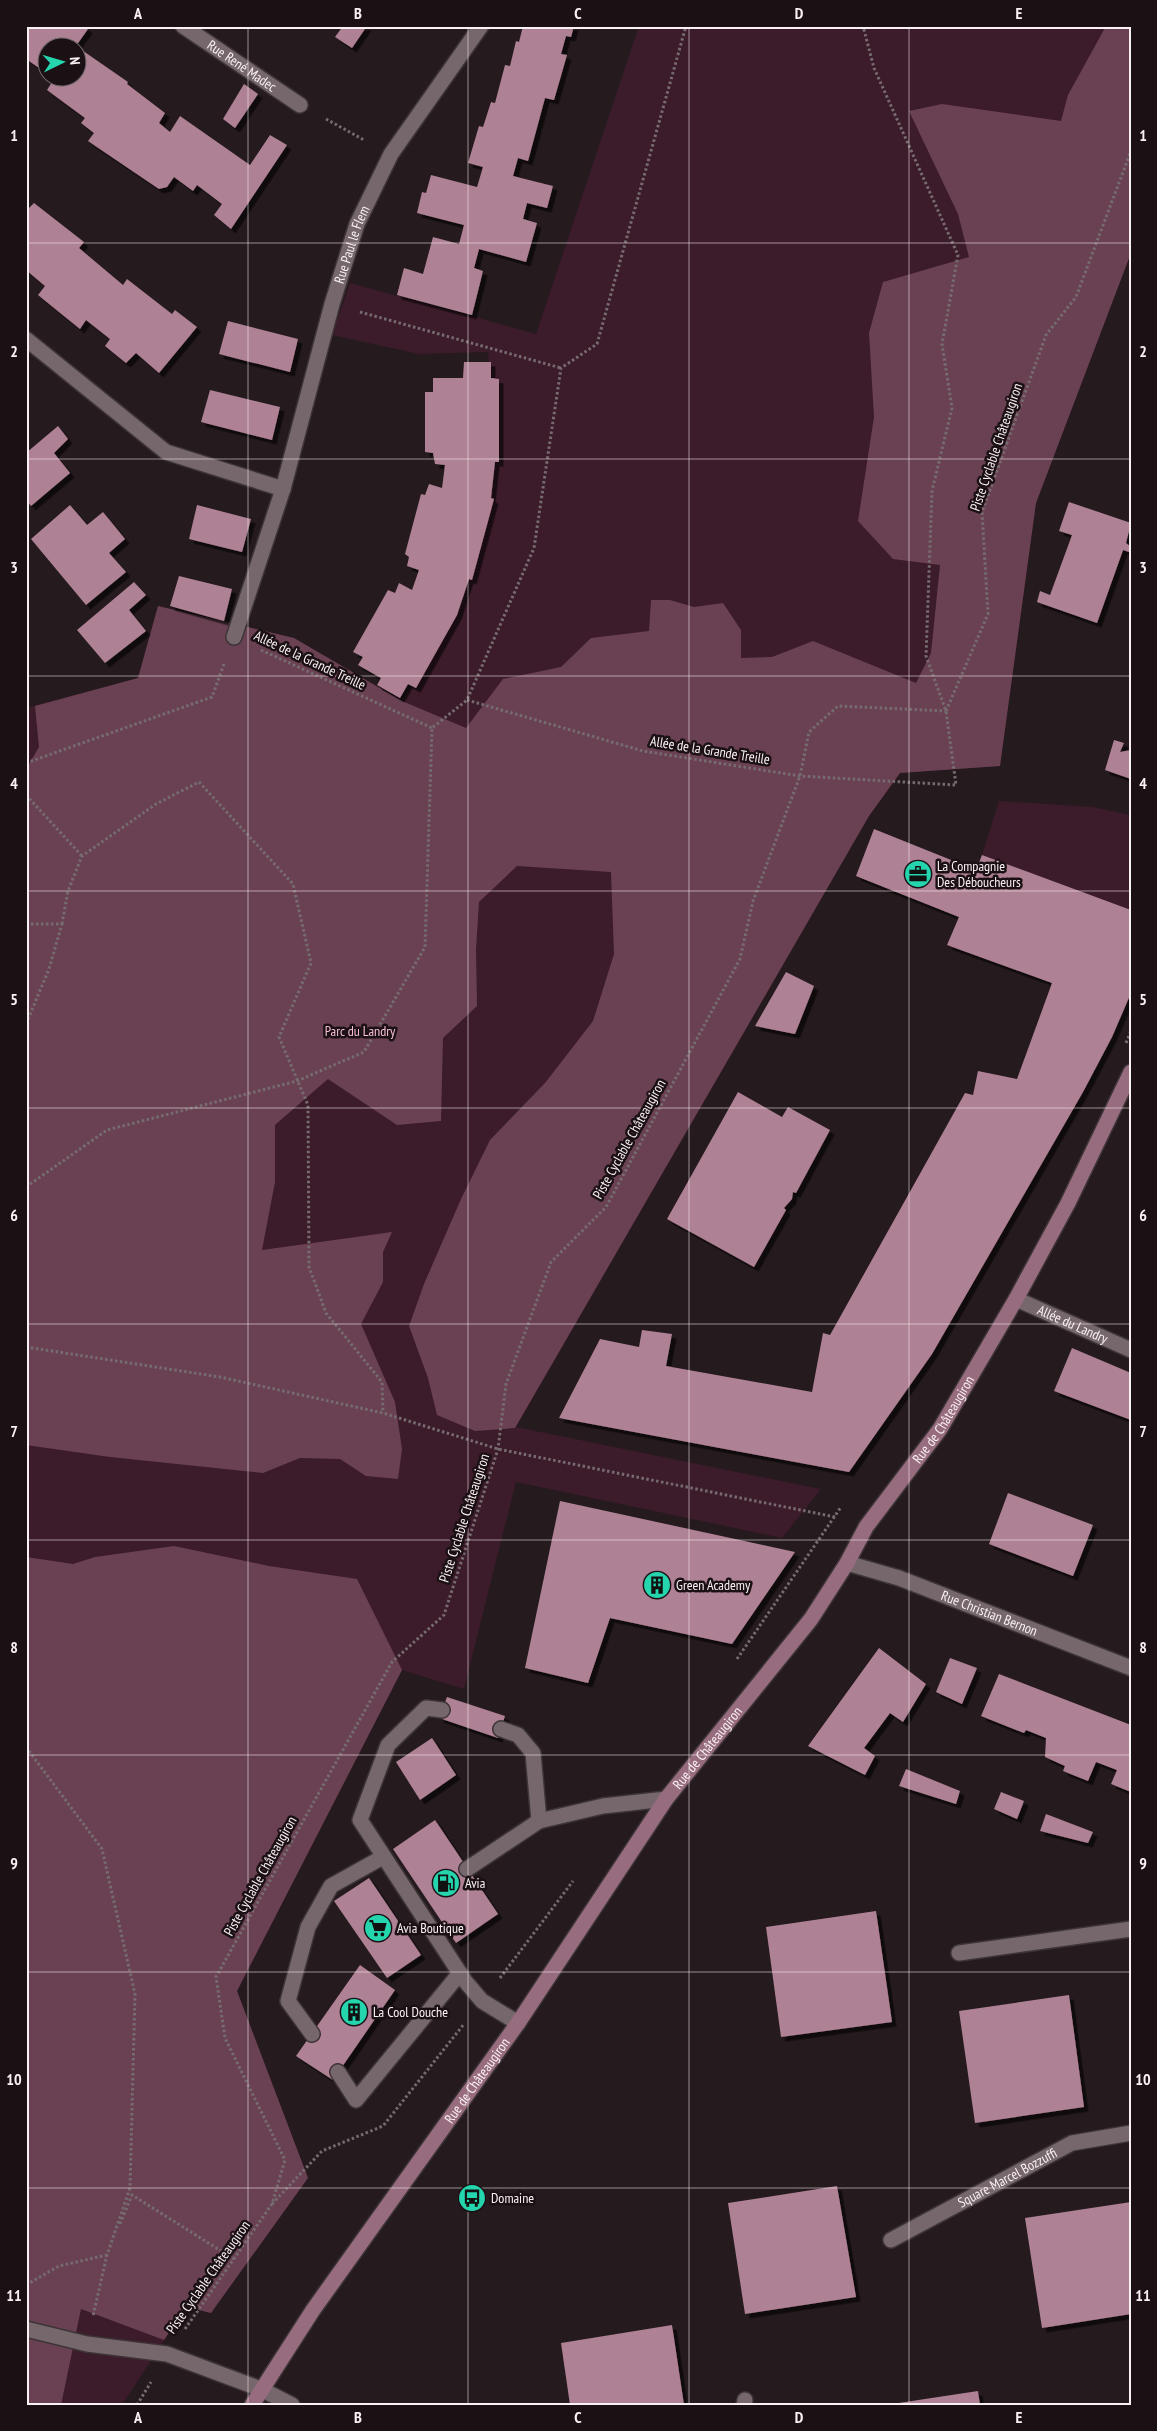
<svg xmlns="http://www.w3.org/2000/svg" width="1157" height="2431" viewBox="0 0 1157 2431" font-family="'PT Sans Narrow',sans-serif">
	<defs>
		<filter id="shadow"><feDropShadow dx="4.5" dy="4.5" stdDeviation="0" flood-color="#0009"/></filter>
	</defs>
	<rect width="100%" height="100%" fill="#251a1e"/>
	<g fill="#3c1b2a">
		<path d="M639,26h492v227l-95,250 -36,263 -100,7 -31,43 -353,611 305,62 -39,49 -266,-56 -52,207 -62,-19 -165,321 71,187 -97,135 -25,-6 -64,98h-96v-1697l112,-30 20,-72 136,32 108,63 36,-54 59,-208 -9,-87 -69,2 -87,-19 18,-52 186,51z"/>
		<path d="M999,801l94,6 38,8v95l-149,-55z"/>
	</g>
	<g fill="#6a4153">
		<path d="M1106,26h25v227l-95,250 -36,263 -100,7 -31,43 -354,612 -40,3 -38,-16 -9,-37 -19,-52 15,-42 37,-85 29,-59 55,-57 48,-62 21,-67 -3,-82 -94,-6 -38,36 -3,47 1,57 -34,32 -2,83 -44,4 -69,-46 -53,46v57l-13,68 130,-18 -9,20v30l-22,42 34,78 7,47 -4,30 -32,-3 -26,-17 -40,-1 -37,15 -153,-16 -84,-12v-676l13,-22 -4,-41 103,-28 20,-72 136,32 108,63 64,27 37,-49 58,-12 30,-29 58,-7 2,-31h19l24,7 29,-4 18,27v28l31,-1 41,-16 103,42 15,-30 9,-88 -47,-6 -35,-38 16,-104 -5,-84 14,-51 86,-25 -11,-43 -49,-103 33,-7 119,17 7,-26z"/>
		<path d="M174,1546l95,20 88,13 45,91 -165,321 71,187 -97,135 -25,-6 -22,33 -83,-31 -20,96h-35v-848l47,7 22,-7z"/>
	</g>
	<g fill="#af8194" filter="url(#shadow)">
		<path d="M26,26h58l4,3 -12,17 52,36 -1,2 38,29 -6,10 11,9 10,-16 70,49 20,-30 17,10 -56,84 -17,-14 8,-11 -25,-19 -4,6 -19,-14 -7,10 -8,2 -71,-48 6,-8 -13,-10 4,-5 -38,-28 7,-11 -2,-1h26v-30h-30v26l-22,-15z"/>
		<path d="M343,26h24l-15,22 -17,-11z"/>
		<path d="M523,26h51l-3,11 -5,-1 -5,18 6,1 -13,45 -9,-2 -17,63 -10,-3 -5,18 40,10 -6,22 -20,-5 -4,16 14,4 -11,39 -47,-13 -5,19 9,3 -11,44 -75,-20 7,-27 19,6 10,-37 26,7 5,-19 -47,-12 5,-21 4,1 5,-18 46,12 6,-20 -15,-4 11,-37 4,1 8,-25 4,1 10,-38 5,1 6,-25 3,1z"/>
		<path d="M244,84l14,10 -23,34 -12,-9z"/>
		<path d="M34,203l50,39 -5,6 44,37 4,-6 45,35 3,-4 22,17 -38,46 -23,-20 -10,10 -21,-17 5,-7 -24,-19 -6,9 -42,-34 7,-9 -19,-16v-59z"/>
		<path d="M228,321l70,18 -8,33 -71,-18z"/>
		<path d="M464,362h27v16l8,1v83h-4l-4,36 3,1 -22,81 -3,-1 -12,36 -41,73 -8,-4 -8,14 -23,-13 4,-7 -23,-13 5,-8 -10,-5 35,-62 7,3 4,-10 13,7 7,-20 -12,-4 2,-9 -4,-3 16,-60 4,1 4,-11 13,4 3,-23 -10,-1 -2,-11 -8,-1v-60h8v-14h30z"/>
		<path d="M210,390l70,17 -8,33 -71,-18z"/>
		<path d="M58,426l10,13 -14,14 16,20 -39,33 -5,-6v-47z"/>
		<path d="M1069,502l62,21 -5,20 5,4 -2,5 -6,-2 -1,3 -25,70 -60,-21 3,-11 10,4 22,-60 -13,-4z"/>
		<path d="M70,505l17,20 16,-13 22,27 -16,14 17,19 -40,33 -55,-66z"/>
		<path d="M197,505l54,14 -9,33 -53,-13z"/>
		<path d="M179,576l53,13 -8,32 -54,-15z"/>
		<path d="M134,582l12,13 -17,15 17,21 -41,32 -28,-33z"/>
		<path d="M1114,740l10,3 -4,9 11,-2v29l-26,-9z"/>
		<path d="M874,829l102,41 6,-15 149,55v83l-19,44 -29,55 -151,262 -83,118 -290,-54 41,-79 39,8 3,-17 30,4 -6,32 146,26 11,-59 7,2 135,-242 8,2 5,-24 39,8 35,-96 -105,-38 12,-28 -103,-41z"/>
		<path d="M786,972l28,14 -19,48 -40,-8z"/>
		<path d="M738,1092l44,25 6,-10 42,23 -34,63 -3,-1 -1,7 -8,9 2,2 -32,57 -87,-48z"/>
		<path d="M1072,1348l59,25v47l-77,-29z"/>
		<path d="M1008,1493l85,32 -20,51 -84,-32z"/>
		<path d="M560,1501l235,51 -63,92 -122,-26 -22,65 -63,-15z"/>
		<path d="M879,1648l47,36 -23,38 -13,-9 -26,35 11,8 -10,19 -57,-29z"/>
		<path d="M950,1658l27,10 -15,36 -26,-12z"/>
		<path d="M999,1674l132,51v67l-20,-8 6,-14 -21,-8 -8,19 -25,-10 2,-5 -20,-9 1,-19 -20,-8 -2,3 -43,-17z"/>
		<path d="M447,1697l58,19 -7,22 -59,-20z"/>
		<path d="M432,1738l24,37 -36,25 -24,-38z"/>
		<path d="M906,1769l54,22 -4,13 -57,-18z"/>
		<path d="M1001,1792l23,9 -7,18 -23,-10z"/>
		<path d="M1046,1814l47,18 -5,11 -48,-12z"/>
		<path d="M435,1820l63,94 -42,29 -63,-94z"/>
		<path d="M369,1878l52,77 -34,23 -53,-77z"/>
		<path d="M876,1911l16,111 -111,15 -15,-110z"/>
		<path d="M360,1965l35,25 -62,90 -37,-24z"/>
		<path d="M1069,1995l15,112 -109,16 -16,-112z"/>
		<path d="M837,2186l19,111 -111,17 -17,-111z"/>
		<path d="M1131,2202v112l-89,14 -17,-110z"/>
		<path d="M672,2325l12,80h-114l-9,-62z"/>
		<path d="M978,2391l2,14h-88v-1z"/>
	</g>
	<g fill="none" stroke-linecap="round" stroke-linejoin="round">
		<g stroke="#3d3437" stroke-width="18">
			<g id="lane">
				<path d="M442,1710l-16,-2 -38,37 -28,75 105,161 17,20 36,22"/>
				<path d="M501,1729l17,6 15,18 6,68"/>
				<path d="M467,1869l72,-48 64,-15 63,-7"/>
				<path d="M959,1953l172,-24"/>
				<path d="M312,2034l-24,-33 20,-74 23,-41 52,-29"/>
				<path d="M338,2072l18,28 104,-127"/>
				<path id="s1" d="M891,2240l181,-97 59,-10"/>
				<path d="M26,2329l61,15 80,10 94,35"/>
				<path d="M744,2405l1,-5"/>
			</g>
		</g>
		<g stroke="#3d3437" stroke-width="18">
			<g id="street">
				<path id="s2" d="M183,26l117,79"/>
				<path d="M26,339l140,113 117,37"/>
				<path id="s3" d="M234,637l49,-148 49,-185 25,-80 34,-70 90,-128"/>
				<path id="s4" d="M1016,1299l115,51"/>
				<path id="s5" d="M847,1563l52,15 232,90"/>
				<path d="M261,2389l31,16"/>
			</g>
		</g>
		<g stroke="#3d3437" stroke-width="18">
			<g id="secondary">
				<path id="s6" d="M252,2405l61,-95 205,-287 148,-224 145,-180 36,-56 19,-36 74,-98 76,-130 52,-96 63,-131"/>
			</g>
		</g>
		<g stroke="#766c70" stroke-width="3" stroke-dasharray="2.5 2.5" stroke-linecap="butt">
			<path d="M326,119l38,21"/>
			<path d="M360,312l201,56"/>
			<path d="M261,650l171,78"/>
			<path d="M467,700l176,51 157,25 156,9 -10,-74 -20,-55 6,-165 20,-83 -10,-64 16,-89 -84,-187 -11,-42"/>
			<path d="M946,711l42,-97 -6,-102 64,-177 30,-38 55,-146"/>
			<path d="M26,763l186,-66 12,-33"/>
			<path d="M26,795l56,61"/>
			<path d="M26,924h36l-13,45 -23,55"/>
			<path d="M62,924l6,-33 14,-35 74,-52 43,-22 94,102 18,79 -32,74 29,68 1,162 17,46 56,69 1,31"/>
			<path d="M1126,1043l5,-12"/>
			<path d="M26,1187l81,-57 190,-49 67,-29 61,-105 7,-219 35,-28 67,-152 27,-180 36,-24 89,-318"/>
			<path d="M26,1347l194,30 163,36 115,36 337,68"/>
			<path d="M737,1659l104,-152"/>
			<path d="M26,1747l76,102 33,145 -5,194 -23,67 -14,61"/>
			<path d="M500,1978l73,-97"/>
			<path d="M272,2204l50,-53 61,-25 81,-102"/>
			<path d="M120,2224l12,-29 102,64"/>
			<path d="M26,2285l33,-19 48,-11"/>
			<path d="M185,2329l87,-125 13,-44 -60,-122 -9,-61 176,-315 52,-47 54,-166 8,-65 45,-122 55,-55 134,-248 13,-58 47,-125 9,-44 29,-26 108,5"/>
			<path d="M137,2405l14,-23"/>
		</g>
		<use href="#lane" stroke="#75676c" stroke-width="15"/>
		<use href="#street" stroke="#75676c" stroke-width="15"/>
		<use href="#secondary" stroke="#986c7f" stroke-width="15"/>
	</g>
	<path fill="none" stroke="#f9f1f4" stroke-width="1" stroke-opacity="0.55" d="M248,26v2379M468,26v2379M689,26v2379M909,26v2379M26,243h1105M26,459h1105M26,676h1105M26,891h1105M26,1108h1105M26,1324h1105M26,1540h1105M26,1755h1105M26,1972h1105M26,2188h1105"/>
	<defs>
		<g id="office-disc" transform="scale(1.4375)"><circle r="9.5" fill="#25d5ae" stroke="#1b1115"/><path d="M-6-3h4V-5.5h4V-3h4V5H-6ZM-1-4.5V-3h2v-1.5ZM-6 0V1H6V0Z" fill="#111"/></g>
		<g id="building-disc" transform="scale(1.4375)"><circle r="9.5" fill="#25d5ae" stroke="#1b1115"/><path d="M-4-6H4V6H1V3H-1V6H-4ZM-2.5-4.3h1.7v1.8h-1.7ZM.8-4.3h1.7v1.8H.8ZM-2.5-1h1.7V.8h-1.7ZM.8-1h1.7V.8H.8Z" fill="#111"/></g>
		<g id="fuel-disc" transform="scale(1.4375)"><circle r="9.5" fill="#25d5ae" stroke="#1b1115"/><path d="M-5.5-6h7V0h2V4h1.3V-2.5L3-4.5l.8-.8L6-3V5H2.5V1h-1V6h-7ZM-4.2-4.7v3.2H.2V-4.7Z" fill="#111"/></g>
		<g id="supermarket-disc" transform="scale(1.4375)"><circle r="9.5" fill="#25d5ae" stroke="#1b1115"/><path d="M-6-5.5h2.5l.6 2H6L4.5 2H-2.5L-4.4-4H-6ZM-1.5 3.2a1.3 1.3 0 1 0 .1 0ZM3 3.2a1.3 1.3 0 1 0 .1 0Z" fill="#111"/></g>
		<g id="bus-disc" transform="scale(1.4375)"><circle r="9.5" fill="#25d5ae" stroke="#1b1115"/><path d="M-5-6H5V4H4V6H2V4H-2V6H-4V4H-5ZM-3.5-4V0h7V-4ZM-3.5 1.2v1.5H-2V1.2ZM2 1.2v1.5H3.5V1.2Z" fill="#111"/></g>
	</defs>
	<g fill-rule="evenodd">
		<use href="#office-disc" x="918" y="874"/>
		<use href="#building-disc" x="657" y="1585"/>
		<use href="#fuel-disc" x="446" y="1883"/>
		<use href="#supermarket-disc" x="378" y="1928"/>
		<use href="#building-disc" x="354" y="2012"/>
		<use href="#bus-disc" x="472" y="2198"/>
	</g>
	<g text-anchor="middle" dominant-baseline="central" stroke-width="5" stroke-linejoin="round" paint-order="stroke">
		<g font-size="14" fill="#f9f1f4" stroke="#1b1115">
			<text stroke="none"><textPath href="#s2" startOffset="71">Rue René Madec</textPath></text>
			<text stroke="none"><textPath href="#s3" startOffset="410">Rue Paul le Flem</textPath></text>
			<text transform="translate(996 447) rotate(-71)">Piste Cyclable Châteaugiron</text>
			<text transform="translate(310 660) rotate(25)">Allée de la Grande Treille</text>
			<text transform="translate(710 750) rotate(9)">Allée de la Grande Treille</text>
			<text transform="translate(629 1139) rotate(-61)">Piste Cyclable Châteaugiron</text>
			<text stroke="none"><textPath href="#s4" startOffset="62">Allée du Landry</textPath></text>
			<text stroke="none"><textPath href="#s6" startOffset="1205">Rue de Châteaugiron</textPath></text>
			<text transform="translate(464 1518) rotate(-72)">Piste Cyclable Châteaugiron</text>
			<text stroke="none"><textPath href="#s5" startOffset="151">Rue Christian Bernon</textPath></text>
			<text stroke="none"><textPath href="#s6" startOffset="800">Rue de Châteaugiron</textPath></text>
			<text transform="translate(260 1876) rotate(-61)">Piste Cyclable Châteaugiron</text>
			<text stroke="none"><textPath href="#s6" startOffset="395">Rue de Châteaugiron</textPath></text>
			<text stroke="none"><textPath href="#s1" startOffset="132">Square Marcel Bozzuffi</textPath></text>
			<text transform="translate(208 2277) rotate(-55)">Piste Cyclable Châteaugiron</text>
		</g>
		<g font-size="14" fill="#f9f1f4" stroke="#1b1115" text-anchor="start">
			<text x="937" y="866">La Compagnie<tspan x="937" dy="16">Des Déboucheurs</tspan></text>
			<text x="676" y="1585">Green Academy</text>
			<text x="465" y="1883">Avia</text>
			<text x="397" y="1928">Avia Boutique</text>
			<text x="373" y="2012">La Cool Douche</text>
			<text x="491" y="2198">Domaine</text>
		</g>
		<g font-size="14" fill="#f9bfd6" stroke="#1b1115">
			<text x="360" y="1031">Parc du Landry</text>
		</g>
	</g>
	<rect width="1157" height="2431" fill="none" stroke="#1b1115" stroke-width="55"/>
	<g transform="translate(62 62) rotate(85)"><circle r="24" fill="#1b1115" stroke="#746b6e"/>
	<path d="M0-4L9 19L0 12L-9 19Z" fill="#25d5ae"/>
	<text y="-8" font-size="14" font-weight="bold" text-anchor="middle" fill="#f9f1f4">N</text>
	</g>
	<rect x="28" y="28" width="1102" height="2376" fill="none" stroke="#f9f1f4" stroke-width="2"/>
	<g font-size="16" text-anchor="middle" font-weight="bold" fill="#f9f1f4">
		<text x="138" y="19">A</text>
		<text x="358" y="19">B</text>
		<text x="578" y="19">C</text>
		<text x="799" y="19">D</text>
		<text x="1019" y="19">E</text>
		<text x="14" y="141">1</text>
		<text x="1143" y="141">1</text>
		<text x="14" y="357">2</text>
		<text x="1143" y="357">2</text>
		<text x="14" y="573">3</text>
		<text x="1143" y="573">3</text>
		<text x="14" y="789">4</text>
		<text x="1143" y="789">4</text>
		<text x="14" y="1005">5</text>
		<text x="1143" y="1005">5</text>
		<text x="14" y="1221">6</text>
		<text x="1143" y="1221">6</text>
		<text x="14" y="1437">7</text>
		<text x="1143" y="1437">7</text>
		<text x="14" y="1653">8</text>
		<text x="1143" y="1653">8</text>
		<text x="14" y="1869">9</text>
		<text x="1143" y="1869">9</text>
		<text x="14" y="2085">10</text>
		<text x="1143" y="2085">10</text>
		<text x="14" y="2301">11</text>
		<text x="1143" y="2301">11</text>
		<text x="138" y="2423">A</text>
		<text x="358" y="2423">B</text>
		<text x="578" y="2423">C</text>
		<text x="799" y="2423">D</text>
		<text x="1019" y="2423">E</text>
	</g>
</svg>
